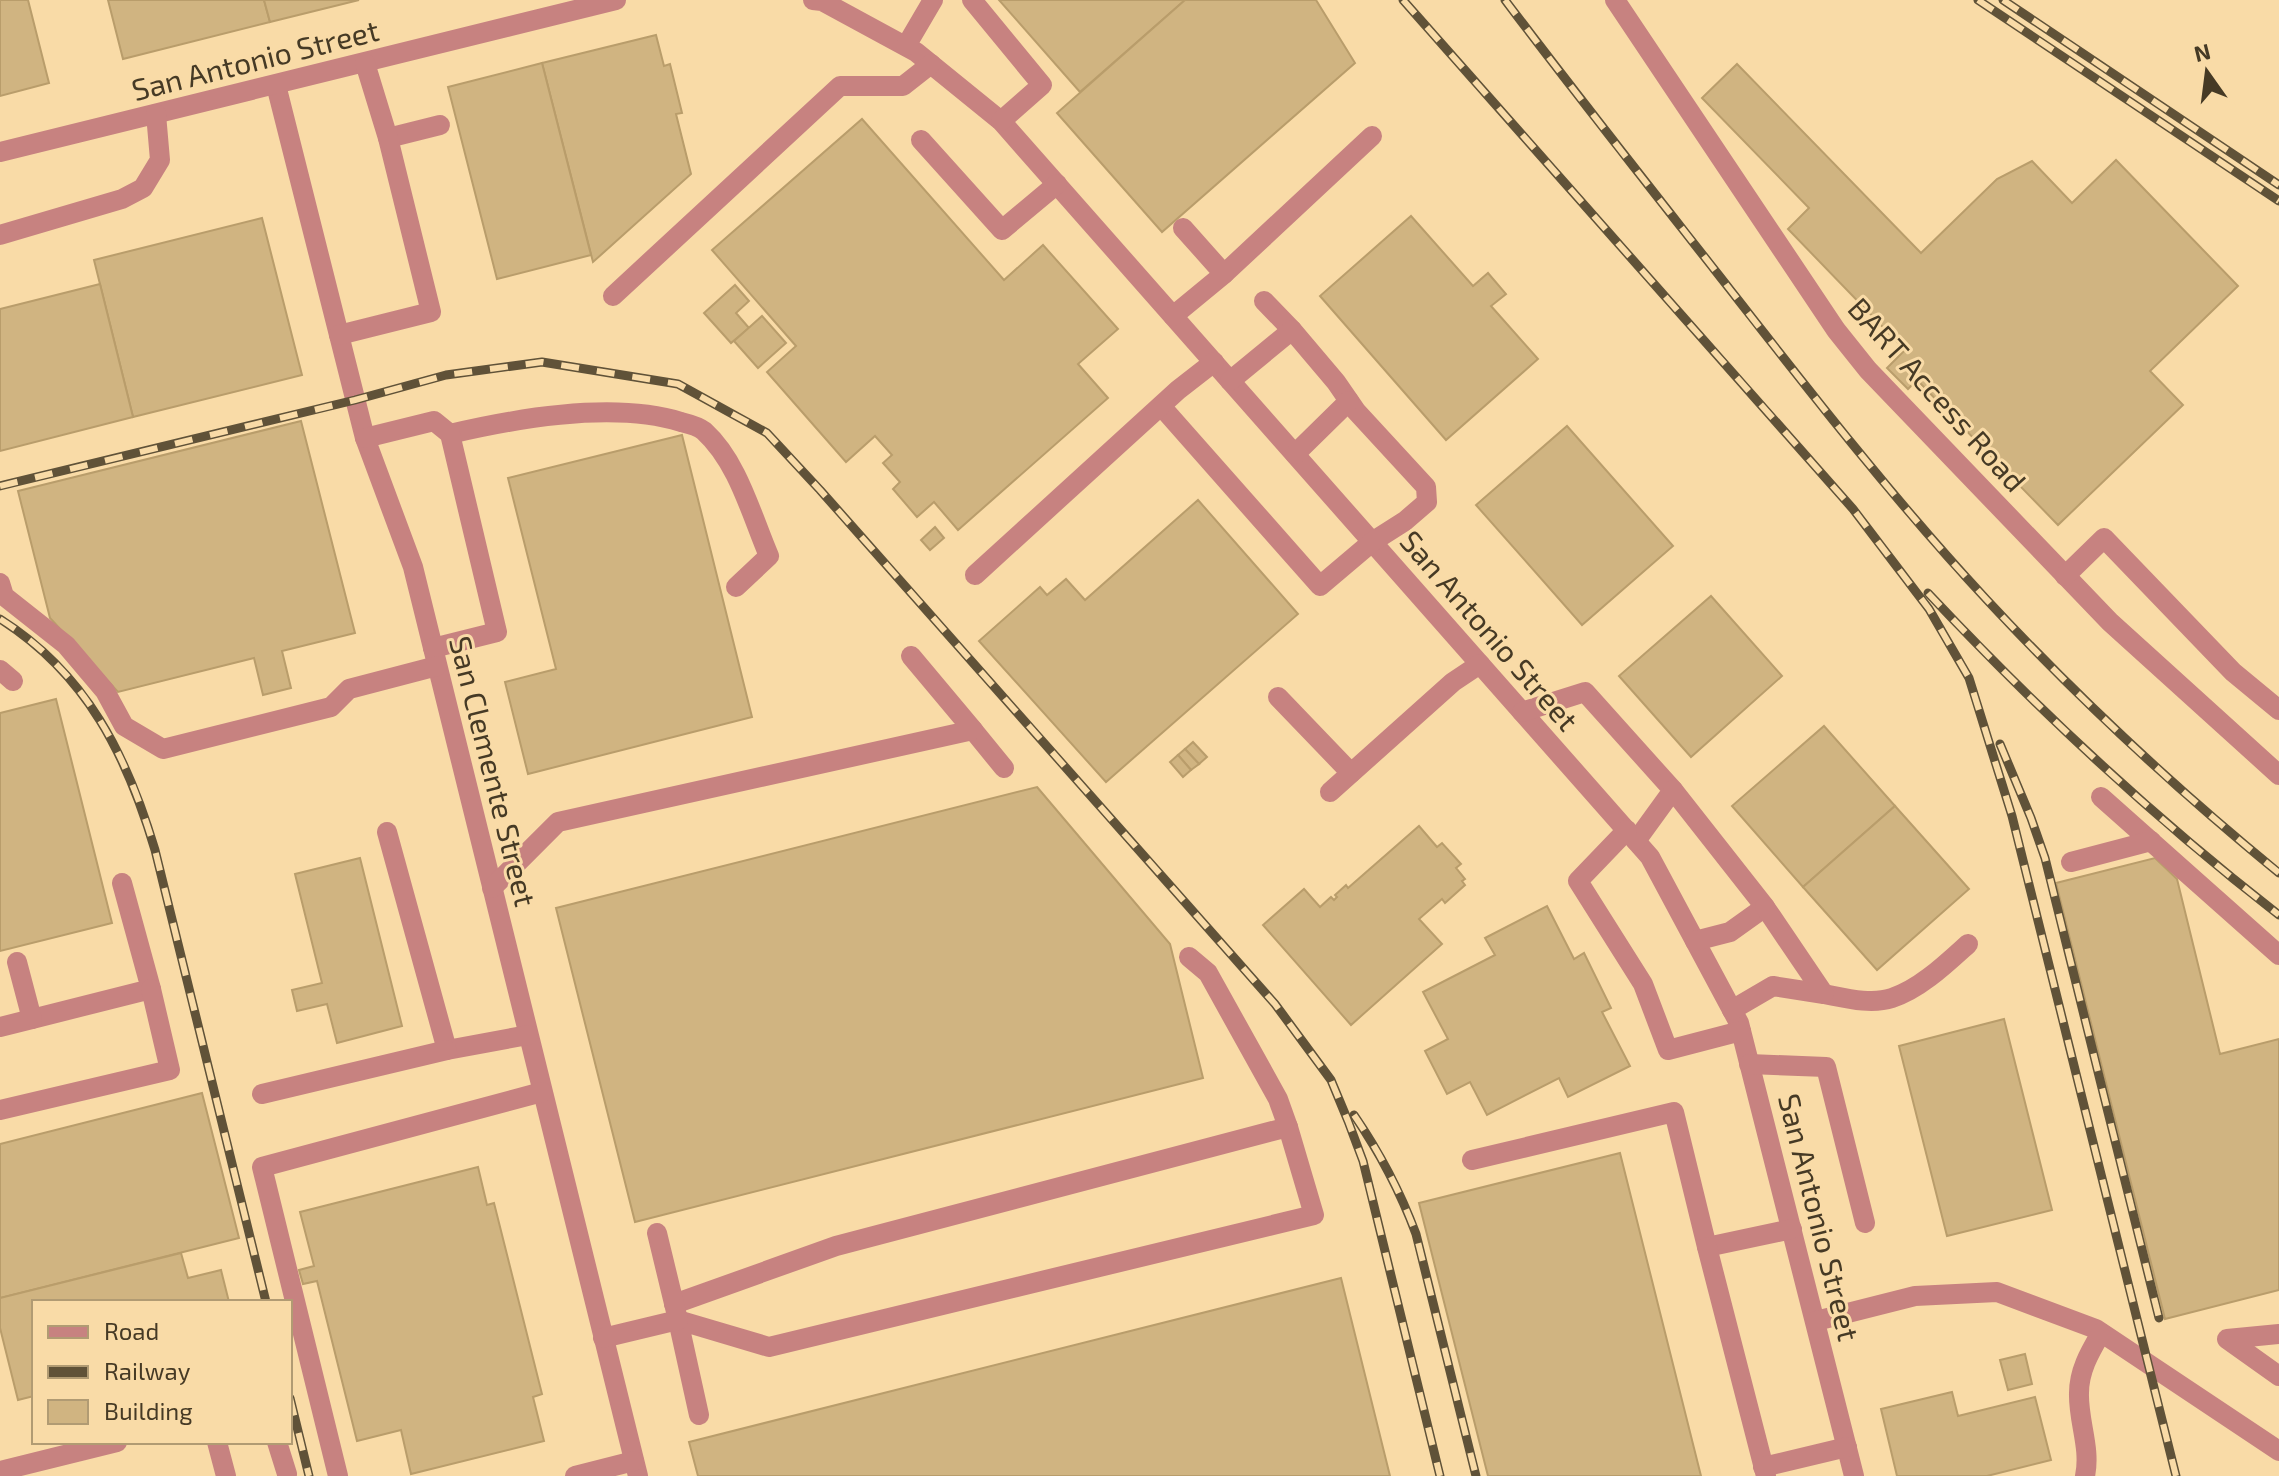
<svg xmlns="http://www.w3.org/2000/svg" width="2279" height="1476" viewBox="0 0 2279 1476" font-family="'Exo 2',sans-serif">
	<rect width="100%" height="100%" fill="#f9dba7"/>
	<g fill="#d0b481" stroke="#b99d6b" stroke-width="2">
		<path d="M0,0h28l21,83 -49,13z"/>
		<path d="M108,0h156l6,22 -147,37z"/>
		<path d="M264,0h95l-89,22z"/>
		<path d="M999,0h186l-105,92z"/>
		<path d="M1185,0h131l39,63 -193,169 -105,-119z"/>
		<path d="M656,35l8,31 6,-2 12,49 -6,1 15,60 -98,88 -51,-199z"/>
		<path d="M542,63l49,192 -94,24 -49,-192z"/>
		<path d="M1737,64l184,189 76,-74 35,-18 40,42 44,-43 122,126 -88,85 33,34 -125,120 -141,-145 -9,9 -21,-21 18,-18 -117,-121 21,-21 -107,-110z"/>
		<path d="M862,119l142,161 39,-35 75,84 -40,35 30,34 -150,132 -24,-28 -17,15 -24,-28 7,-7 -17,-19 9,-8 -17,-19 -29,26 -79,-90 29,-26 -84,-96z"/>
		<path d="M1411,216l62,70 15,-13 18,21 -15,12 47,53 -92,81 -126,-144z"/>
		<path d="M262,218l40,157 -169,42 -39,-157z"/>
		<path d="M100,284l33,133 -133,34v-142z"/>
		<path d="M735,285l14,16 -13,12 13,15 -18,15 -27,-30z"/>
		<path d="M762,316l24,27 -28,25 -24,-27z"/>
		<path d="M301,421l54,212 -73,18 9,37 -28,7 -9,-37 -136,34 -68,-74 -32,-127z"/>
		<path d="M1567,426l106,120 -91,79 -106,-120z"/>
		<path d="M682,435l70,282 -224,57 -23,-92 51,-13 -48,-191z"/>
		<path d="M1198,500l100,114 -192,168 -127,-141 61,-54 7,8 19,-16 19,21z"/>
		<path d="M935,527l9,11 -14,12 -9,-10z"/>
		<path d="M1711,596l71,80 -91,81 -72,-81z"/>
		<path d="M56,699l56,224 -112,28v-238z"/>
		<path d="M1824,726l71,80 -92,81 -71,-81z"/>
		<path d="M1193,742l14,15 -8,7 -14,-15z"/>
		<path d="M1185,749l14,15 -8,6 -13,-15z"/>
		<path d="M1178,755l13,15 -8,7 -13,-15z"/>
		<path d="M1037,787l133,157 33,134 -568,144 -79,-314z"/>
		<path d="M1895,806l74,83 -92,81 -74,-83z"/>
		<path d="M1419,826l18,21 5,-4 19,21 -5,4 9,11 -3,2 3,4 -20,18 -3,-4 -23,20 23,25 -91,81 -88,-100 41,-36 16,18 11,-10 3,3 3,-3 -2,-2 11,-10 2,3z"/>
		<path d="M360,858l42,168 -65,17 -10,-39 -30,7 -5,-21 30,-7 -27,-109z"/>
		<path d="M2155,858l22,21 43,175 59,-15v251l-114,29 -109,-436z"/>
		<path d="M1547,906l27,53 10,-6 27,55 -9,4 28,54 -62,31 -9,-19 -72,37 -17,-33 -23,12 -22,-43 23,-12 -25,-47 72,-37 -10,-17z"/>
		<path d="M2004,1019l48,191 -105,26 -48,-190z"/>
		<path d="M202,1093l37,145 -239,60v-154z"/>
		<path d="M1620,1153l81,323h-213l-69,-273z"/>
		<path d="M478,1167l9,38 7,-2 48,191 -9,3 11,44 -133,33 -10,-44 -44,11 -40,-160 -14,3 -4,-14 15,-4 -14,-54z"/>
		<path d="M181,1253l7,25 33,-8 8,32h-195v94l-16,4 -18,-72v-30z"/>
		<path d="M1341,1278l49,198h-692l-9,-34z"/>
		<path d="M2025,1354l7,30 -24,6 -8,-30z"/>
		<path d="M1952,1392l6,24 77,-19 16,63 -64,16h-90l-16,-67z"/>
	</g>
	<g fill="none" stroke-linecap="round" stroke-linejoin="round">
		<g stroke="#c78280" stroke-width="20">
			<path d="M813,0l9,1 94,51 85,69 649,736 89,166 115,453"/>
			<path d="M972,0l70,85 -41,36"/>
			<path d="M1615,0l221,330 32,40 242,252 169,153"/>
			<path d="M906,46l27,-46"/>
			<path d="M276,85l89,353 48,129 225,909"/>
			<path d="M388,138l52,-13"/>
			<path d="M921,140l81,90 55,-46"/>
			<path d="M0,152l616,-152"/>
			<path d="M0,235l122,-36 21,-11 17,-28 -4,-46"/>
			<path d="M1224,274l148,-138"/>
			<path d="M613,296l227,-210h63l28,-22"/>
			<path d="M1264,301l28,29"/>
			<path d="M1173,316l51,-42 -41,-46"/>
			<path d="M339,335l92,-23 -43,-174 -23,-75"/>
			<path d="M1161,406l159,180 52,-44 33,-21 22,-19 -1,-15 -70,-76 -20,-29 -44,-52 -62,51"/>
			<path d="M450,434c68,-16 164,-33 231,-12 8,2 17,4 23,9 34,31 47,83 65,125l-33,31"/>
			<path d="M365,438l69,-17 16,13 47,198 -64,16"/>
			<path d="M1295,454l54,-53"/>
			<path d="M975,575l203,-185 36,-28"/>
			<path d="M2065,576l39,-38 129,134 46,38"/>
			<path d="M0,583l4,13 62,49 39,46 19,35 39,23 168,-42 18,-18 88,-23"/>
			<path d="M0,670l13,11"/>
			<path d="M1278,697l73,76"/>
			<path d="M1522,712l63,-20 88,98 -37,51"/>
			<path d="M973,730l31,38"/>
			<path d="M1673,790l92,117 -35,25 -35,9"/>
			<path d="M1330,792l123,-110 27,-18"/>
			<path d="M2101,797l178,158"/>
			<path d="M1627,830l-49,51 65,103 25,66 73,-19"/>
			<path d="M387,832l60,218 81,-15"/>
			<path d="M2071,862l80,-21"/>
			<path d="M492,888l66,-66 415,-92 -62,-74"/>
			<path d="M1189,957l19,16 70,126 10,28"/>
			<path d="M1824,994c21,4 47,11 68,4 28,-9 55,-35 76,-54"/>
			<path d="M1732,1010l41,-24 51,8 -59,-87"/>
			<path d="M32,1019l119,-30 -29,-106"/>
			<path d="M0,1027l32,-8 -15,-57"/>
			<path d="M1749,1064l77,3 39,156"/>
			<path d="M262,1094l185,-44"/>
			<path d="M0,1110l170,-40 -19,-81"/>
			<path d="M1472,1160l202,-48 33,135 85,-18"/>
			<path d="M1707,1247l59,229"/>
			<path d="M674,1304l162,-58 452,-119 26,88 -545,132 -91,-27 21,95"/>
			<path d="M1816,1321l99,-25 82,-4 99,37 183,122"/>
			<path d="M2279,1334l-52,5 52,37"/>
			<path d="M603,1338l75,-18 -21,-87"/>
			<path d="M217,1442l9,34"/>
			<path d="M277,1442l10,32"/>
			<path d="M1763,1467l84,-20"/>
			<path d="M0,1471l117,-29"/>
			<path d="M338,1476l-76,-309 280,-75"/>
			<path d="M575,1476l59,-15"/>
			<path d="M2085,1476c6,-28 -7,-55 -6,-83 0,-23 11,-41 22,-60"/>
		</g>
		<g stroke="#605238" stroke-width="9">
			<g id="rail">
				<path d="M1403,0l450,509 76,100 40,69 43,138 164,660"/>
				<path d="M1505,0c74,98 151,195 227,292 82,105 164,210 255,308 91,98 188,188 292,273"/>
				<path d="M1978,0l301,201"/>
				<path d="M2003,0l276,185"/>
				<path d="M0,486l355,-86 91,-25 96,-13 136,22 89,49 53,57 455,514 56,76 17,41 15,40 77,315"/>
				<path d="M1928,593c109,116 225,224 351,322"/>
				<path d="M0,619c87,55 127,137 155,231l111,452"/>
				<path d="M2000,744l31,74 14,40 114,460"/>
				<path d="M1354,1115c26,38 46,76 62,119l60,242"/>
				<path d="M290,1398l19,78"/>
			</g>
		</g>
		<use href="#rail" stroke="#f9dba7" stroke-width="6" stroke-dasharray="18" stroke-linecap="butt"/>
	</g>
	<g text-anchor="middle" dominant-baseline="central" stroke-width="6" stroke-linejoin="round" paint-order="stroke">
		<g font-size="30" fill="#463a25" stroke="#f9dba7">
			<text transform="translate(255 59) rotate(-14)">San Antonio Street</text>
			<text transform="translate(1938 394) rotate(48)">BART Access Road</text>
			<text transform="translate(1490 630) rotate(49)">San Antonio Street</text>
			<text transform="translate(494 771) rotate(76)">San Clemente Street</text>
			<text transform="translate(1820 1217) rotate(76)">San Antonio Street</text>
		</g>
	</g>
	<rect x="32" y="1300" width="260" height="144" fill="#f9dba7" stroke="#b19b73" stroke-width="2"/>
	<rect x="48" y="1326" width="40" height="12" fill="#c78280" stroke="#b19b73" stroke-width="2"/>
	<text x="104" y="1340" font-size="24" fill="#463a25">Road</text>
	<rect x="48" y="1366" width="40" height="12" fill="#605238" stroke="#b19b73" stroke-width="2"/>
	<text x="104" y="1380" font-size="24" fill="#463a25">Railway</text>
	<rect x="48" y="1400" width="40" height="24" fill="#d0b481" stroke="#b19b73" stroke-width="2"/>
	<text x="104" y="1420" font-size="24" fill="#463a25">Building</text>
	<g transform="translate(2207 72) rotate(346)" stroke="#f9dba7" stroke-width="6" paint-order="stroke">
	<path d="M0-6L14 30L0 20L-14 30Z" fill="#463a25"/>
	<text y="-12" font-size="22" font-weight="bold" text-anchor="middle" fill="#463a25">N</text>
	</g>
</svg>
